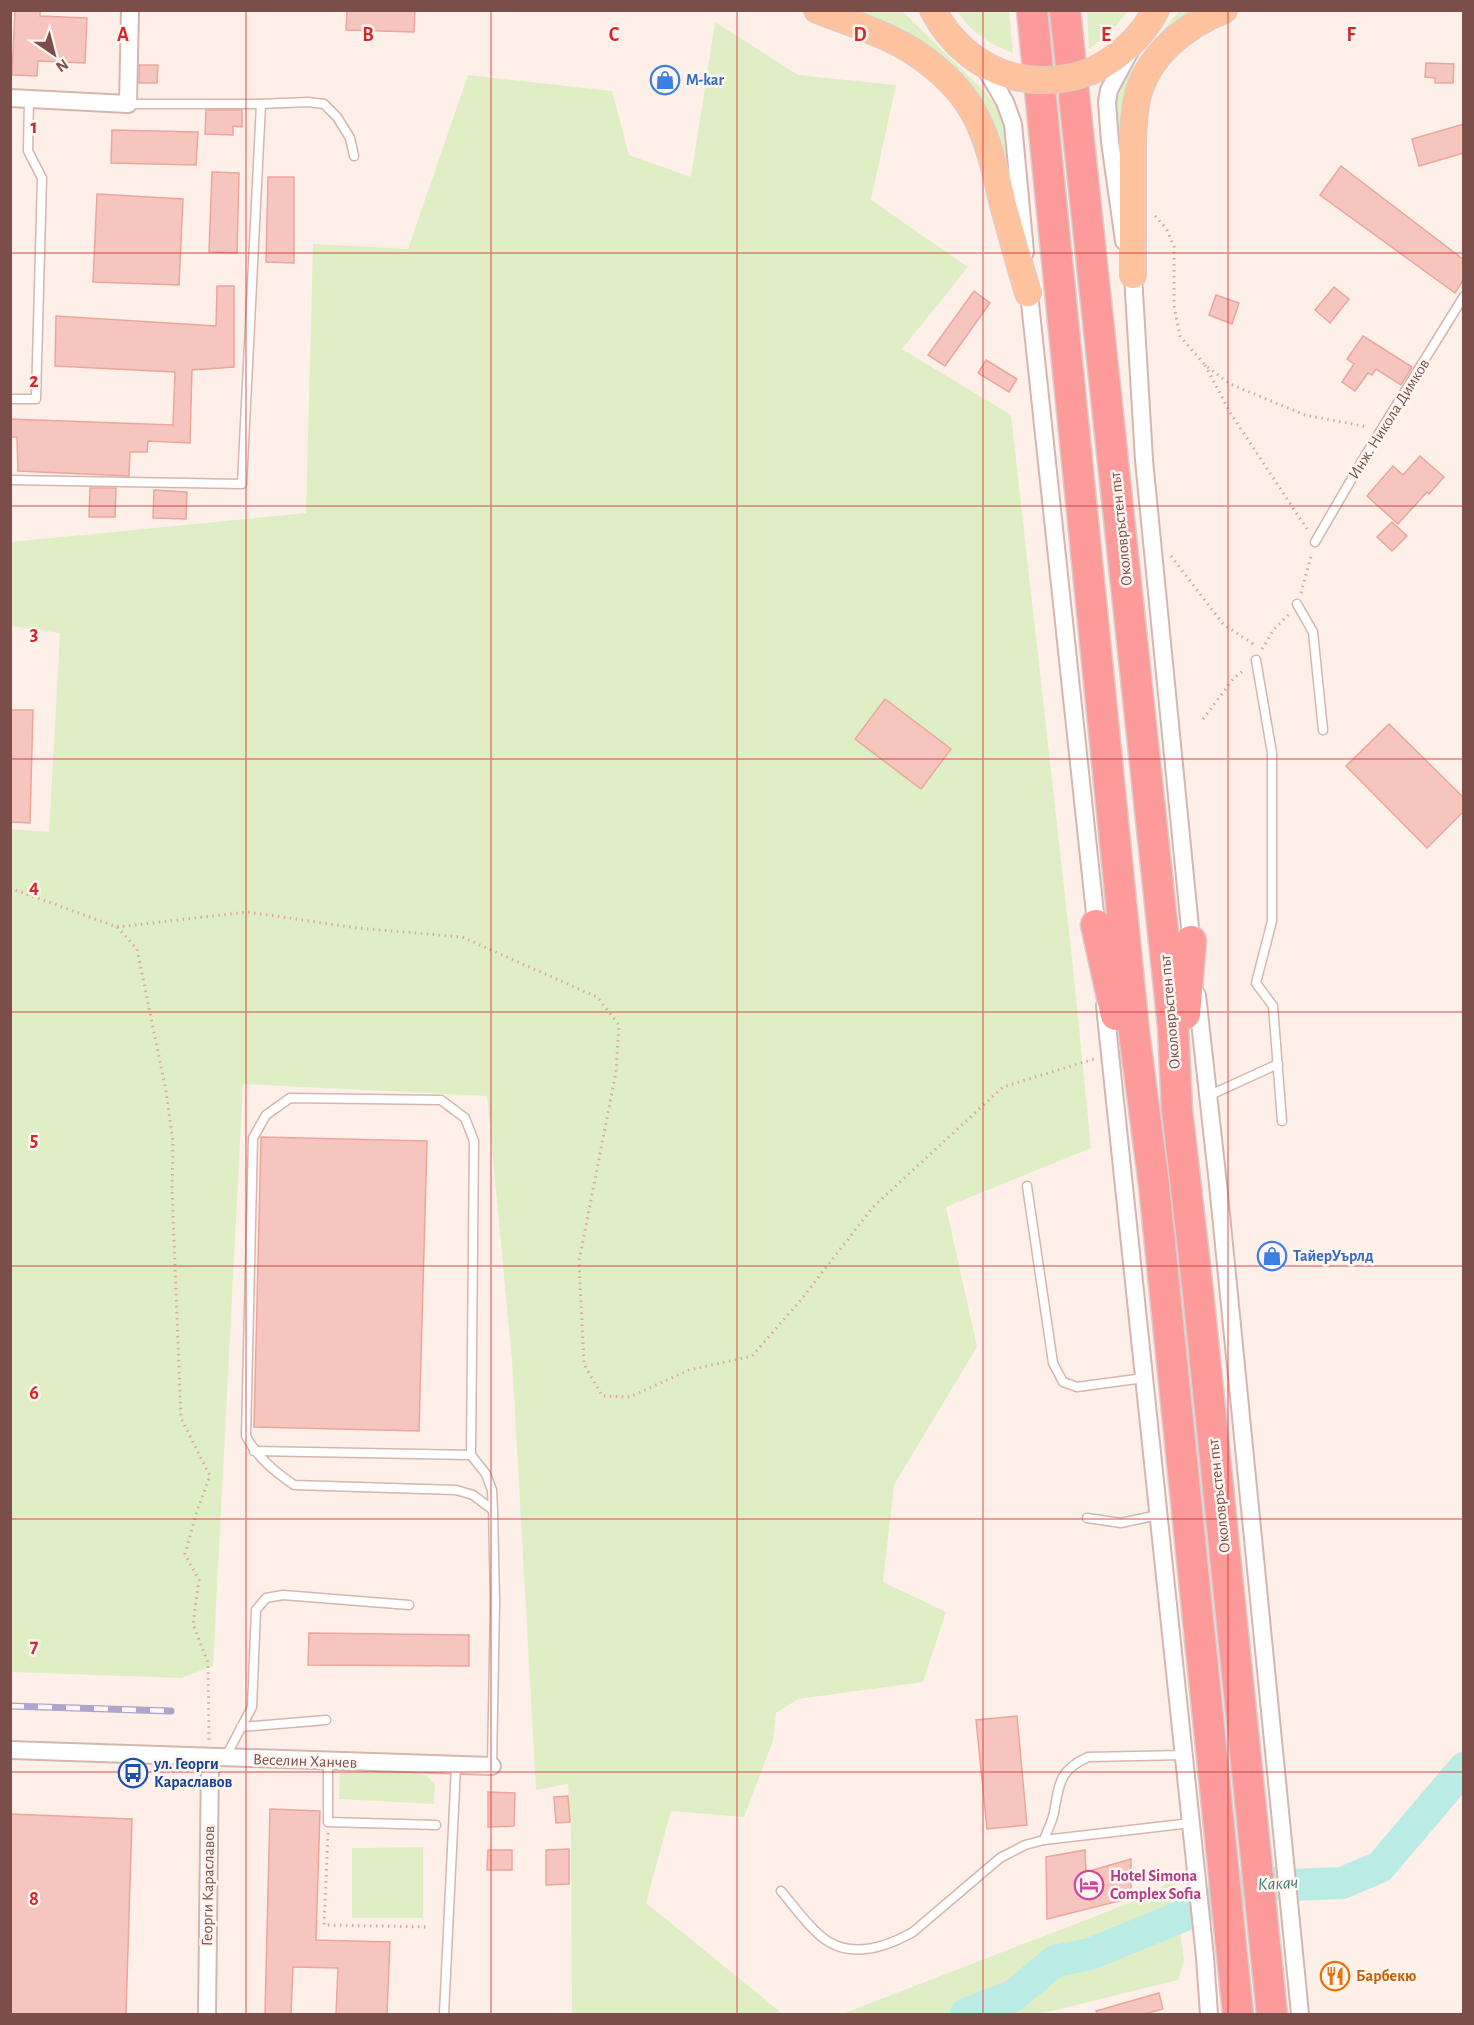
<svg xmlns="http://www.w3.org/2000/svg" width="1474" height="2025" viewBox="0 0 1474 2025" font-family="'Alegreya Sans',sans-serif">
	<rect width="100%" height="100%" fill="#fef0e9"/>
	<g fill="#e0eec5">
		<path d="M833,11h69l82,80 16,20 10,34 6,67 -30,-94z"/>
		<path d="M957,11h52l4,42c-23,-8 -42,-21 -56,-42z"/>
		<path d="M1087,11v-1l41,1 -19,23 -20,15z"/>
		<path d="M1179,11h28l-31,17 -55,123 -2,-4 -4,-49 3,-12z"/>
		<path d="M715,22l83,53 98,10 -25,115 97,67 -66,82 109,66 62,552 18,181 -145,59 31,140 -83,138 -11,97 63,30 -23,70 -125,17 -22,14 -3,28 -29,76 -73,-6 -25,92 137,111h-211l-1,-182 -3,-48 -32,6 -24,-430 -25,-264 -244,-12 -30,582 -32,12 -170,-6 -1,-843 39,3 11,-199 -49,-7v-84l295,-29 7,-269 95,5 60,-174 144,16 17,64 62,22z"/>
		<path d="M340,1773h76l11,3 8,9 -1,19 -95,-5z"/>
		<path d="M423,1847v71h-71v-70z"/>
		<path d="M1174,1876l10,85 -6,19 -138,34h-198l311,-120z"/>
	</g>
	<g fill="none" stroke-linecap="round" stroke-linejoin="round">
		<path stroke="#baebe5" stroke-width="32" d="M966,2014l47,-18 42,-35 35,-7 95,-39 72,-34 34,4 51,-2 38,-16 84,-99"/>
	</g>
	<g fill="#f6c6be" stroke="#eba69c" stroke-width="1.5">
		<path d="M15,10h25v6l47,2 -2,45 -47,-2 -1,15 -25,-1z"/>
		<path d="M347,10h68l-1,22 -68,-2z"/>
		<path d="M1426,63l28,1 -1,19h-18v-5l-10,-1z"/>
		<path d="M139,65h19l-1,18h-18z"/>
		<path d="M206,110h36v17l-9,-1v9l-28,-1z"/>
		<path d="M1464,124v29l-45,13 -7,-27z"/>
		<path d="M112,130l86,2 -2,33 -85,-2z"/>
		<path d="M1341,166l123,94v19l-9,14 -135,-98z"/>
		<path d="M212,172l27,1 -2,80 -28,-1z"/>
		<path d="M268,177h26v86l-28,-1z"/>
		<path d="M97,194l86,5 -4,86 -86,-3z"/>
		<path d="M217,286h17v81l-42,3 -2,73 -42,-2 -1,11h-17l-1,24 -111,-5 -1,-34h-7v-18l163,6 2,-53 -120,-6 1,-50 160,10z"/>
		<path d="M1334,287l15,12 -19,24 -15,-13z"/>
		<path d="M974,291l16,12 -45,63 -17,-11z"/>
		<path d="M1216,295l23,8 -7,21 -23,-9z"/>
		<path d="M1363,336l49,31 -11,18 -25,-16 -4,6 -4,-2 -13,18 -13,-9 12,-18 -7,-5z"/>
		<path d="M986,360l31,19 -8,13 -31,-19z"/>
		<path d="M1420,456l24,21 -15,17 -2,-2 -29,32 -31,-28 26,-30 10,9z"/>
		<path d="M90,488h26l-1,29h-26z"/>
		<path d="M154,490l33,2 -1,27 -33,-1z"/>
		<path d="M1392,522l15,14 -15,15 -15,-14z"/>
		<path d="M885,699l66,50 -30,40 -66,-50z"/>
		<path d="M10,710h23l-3,113 -20,-1z"/>
		<path d="M1389,724l75,74v13l-37,37 -81,-82z"/>
		<path d="M261,1137l166,4 -8,290 -165,-4z"/>
		<path d="M309,1633l160,2v31l-161,-1z"/>
		<path d="M1017,1716l10,109 -40,4 -11,-109z"/>
		<path d="M488,1792l27,1 -1,33 -26,1z"/>
		<path d="M568,1796l2,26 -14,1 -2,-26z"/>
		<path d="M270,1809l50,2 -4,129 74,2 -3,72h-51l2,-46 -45,-1 -2,47h-26z"/>
		<path d="M10,1814l122,5 -6,195h-116z"/>
		<path d="M569,1849v35l-23,1v-35z"/>
		<path d="M488,1850h24v20h-25z"/>
		<path d="M1085,1850l1,22 45,-13v39l-84,21 -1,-62z"/>
		<path d="M1159,1993l4,16 -19,5h-47l-1,-3z"/>
	</g>
	<g fill="none" stroke-linecap="round" stroke-linejoin="round">
		<g stroke="#d5b6af" stroke-width="11">
			<g id="lane">
				<path d="M261,104l47,-2 16,2 13,13 13,21 4,18"/>
				<path d="M10,399h26l6,-221 -14,-27 1,-52"/>
				<path d="M10,480l232,4 19,-380h-133"/>
				<path d="M1315,542l50,-86 99,-160"/>
				<path d="M1297,604l16,28 10,98"/>
				<path d="M1256,660l16,93v168l-16,62 17,23 9,115"/>
				<path d="M1208,1096l70,-32"/>
				<path d="M1027,1186l26,177 10,19 14,5 67,-9"/>
				<path d="M254,1451l217,4"/>
				<path d="M1087,1518l34,5 37,-8"/>
				<path d="M241,1727l85,-7"/>
				<path d="M225,1758l27,-51 4,-97 10,-12 17,-3 126,10"/>
				<path d="M328,1762v60l108,3"/>
				<path d="M492,1766l3,-164 -2,-92 -1,-20 -6,-16 -15,-19 3,-314 -9,-23 -24,-18 -151,-2 -24,17 -13,23 -7,298c11,21 28,35 48,49l162,5 17,5 20,15"/>
				<path d="M1044,1840c3,-9 8,-18 10,-27 5,-29 5,-43 34,-56l96,-2"/>
				<path d="M781,1891c13,15 31,41 48,51 27,16 59,4 84,-10l87,-74 25,-13 19,-5 147,-17"/>
				<path d="M444,2014l12,-248"/>
			</g>
		</g>
		<g stroke="#d5b6af" stroke-width="20">
			<g id="street">
				<path d="M984,66l21,36 8,22 12,128"/>
				<path d="M10,98l118,6 2,-94"/>
				<path d="M1124,241l-14,-99 -3,-40 2,-12 21,-39"/>
				<path d="M1130,266l3,9 11,185 48,488"/>
				<path d="M1028,284l69,648"/>
				<path d="M1197,995l21,189 82,830"/>
				<path d="M1105,1006l100,951 4,57"/>
				<path d="M10,1750l482,16"/>
				<path d="M207,2014l3,-256"/>
			</g>
		</g>
		<g stroke="#dacdcc" stroke-width="28">
			<g id="primary">
				<path d="M817,10c33,13 67,23 97,42 24,16 49,39 62,65 14,28 20,58 27,88 8,29 16,58 25,88"/>
				<path d="M933,10c18,34 45,57 82,67"/>
				<path d="M1092,71c28,-14 49,-33 64,-61"/>
				<path d="M1133,275c0,-33 0,-65 0,-97 0,-27 -1,-53 4,-79 10,-44 48,-73 87,-89"/>
			</g>
		</g>
		<g stroke="#dacdcc" stroke-width="33">
			<g id="highway">
				<path d="M1032,10l102,1022 20,153 84,829"/>
				<path d="M1065,10l108,1016 4,84 21,182 74,722"/>
				<path d="M1096,925l20,90"/>
				<path d="M1185,1014l6,-73"/>
			</g>
		</g>
		<g stroke="#dca7a0" stroke-width="3" stroke-dasharray="1.5 4.5" stroke-linecap="butt">
			<path d="M1155,216l11,12 8,19v59l6,30 25,29 25,19 75,31 63,12"/>
			<path d="M1205,365l26,49 76,115"/>
			<path d="M1171,556l52,68 33,22"/>
			<path d="M1301,593l11,-40"/>
			<path d="M1262,649l12,-20 15,-15"/>
			<path d="M1203,719l31,-41 10,-8"/>
			<path d="M10,888l107,39 20,22 29,142 7,51 -1,48 9,228 29,58 -13,35 -12,43 14,26 -6,44 15,39 1,77"/>
			<path d="M117,927l131,-15 109,16 105,9 135,60 22,28 -3,47 -37,189 5,103 18,32 28,1 59,-27 63,-14 48,-55 73,-94 130,-120 91,-28"/>
			<path d="M328,1833l-4,92 106,2"/>
		</g>
		<use href="#lane" stroke="#fff" stroke-width="8"/>
		<use href="#street" stroke="#fff" stroke-width="16"/>
		<use href="#primary" stroke="#ffc29f" stroke-width="26"/>
		<use href="#highway" stroke="#fd9b9b" stroke-width="30"/>
		<g stroke="#afa4cb" stroke-width="7">
			<path id="rail" d="M10,1706l161,5"/>
		</g>
		<use href="#rail" stroke="#fff6f1" stroke-width="4.5" stroke-dasharray="14" stroke-linecap="butt"/>
		<g stroke="#dacdcc" stroke-width="28" stroke-linecap="butt">
			<path id="primary-bridge" d="M1015,77c27,6 51,4 77,-6"/>
		</g>
		<use href="#primary-bridge" stroke="#ffc29f" stroke-width="26"/>
	</g>
	<path fill="none" stroke="#d62828" stroke-width="1.5" stroke-opacity="0.55" d="M246,10v2004M491,10v2004M737,10v2004M983,10v2004M1228,10v2004M10,253h1454M10,506h1454M10,759h1454M10,1012h1454M10,1266h1454M10,1519h1454M10,1772h1454"/>
	<defs>
		<g id="shop-ring" transform="scale(1.5)"><circle r="9.5" fill="#fff6f1" stroke="#3f7fe0" stroke-width="1.5"/><path d="M-5-2.5h2.3a2.7 3.5 0 0 1 5.4 0H5L5.5 6h-11ZM-1.5-2.5h3a1.5 2.3 0 0 0-3 0Z" fill="#3f7fe0"/></g>
		<g id="bus-ring" transform="scale(1.5)"><circle r="9.5" fill="#fff6f1" stroke="#1a4fb4" stroke-width="1.5"/><path d="M-5-6H5V4H4V6H2V4H-2V6H-4V4H-5ZM-3.5-4V0h7V-4ZM-3.5 1.2v1.5H-2V1.2ZM2 1.2v1.5H3.5V1.2Z" fill="#1a4fb4"/></g>
		<g id="hotel-ring" transform="scale(1.5)"><circle r="9.5" fill="#fff6f1" stroke="#d1479c" stroke-width="1.5"/><path d="M-6-4.5h1.5V1H6V5H4.5V3h-9V5H-6ZM-4 0a1.8 1.8 0 1 1 3.6 0ZM.5 0V-2.5h3Q6-2.5 6 0Z" fill="#d1479c"/></g>
		<g id="restaurant-ring" transform="scale(1.5)"><circle r="9.5" fill="#fff6f1" stroke="#e8710a" stroke-width="1.5"/><path d="M-5-6h1v4h1v-4h1v4h1v-4h1v5L-1.5 .5V6h-2V.5L-5-1ZM5-6V6H3V1.5H1.5Q1.5-4 5-6Z" fill="#e8710a"/></g>
	</defs>
	<g fill-rule="evenodd">
		<use href="#shop-ring" x="665" y="80"/>
		<use href="#shop-ring" x="1272" y="1256"/>
		<use href="#bus-ring" x="133" y="1773"/>
		<use href="#hotel-ring" x="1089" y="1885"/>
		<use href="#restaurant-ring" x="1335" y="1976"/>
	</g>
	<g text-anchor="middle" dominant-baseline="central" stroke-width="5" stroke-linejoin="round" paint-order="stroke">
		<g font-size="16" font-weight="bold" fill="#366cbe" stroke="#fff6f1" text-anchor="start">
			<text x="686" y="80">M-kar</text>
			<text x="1293" y="1256">ТайерУърлд</text>
		</g>
		<g font-size="16" fill="#7c4e49" stroke="#fff6f1">
			<text transform="translate(1389 419) rotate(-58)">Инж. Никола Димков</text>
			<text transform="translate(1121 529) rotate(-96)">Околовръстен път</text>
			<text transform="translate(1170 1012) rotate(-95)">Околовръстен път</text>
			<text transform="translate(1219 1496) rotate(-96)">Околовръстен път</text>
			<text transform="translate(305 1761) rotate(2)">Веселин Ханчев</text>
			<text transform="translate(208 1886) rotate(-89)">Георги Караславов</text>
		</g>
		<g font-size="16" font-weight="bold" fill="#164399" stroke="#fff6f1" text-anchor="start">
			<text x="154" y="1764">ул. Георги<tspan x="154" dy="18">Караславов</tspan></text>
		</g>
		<g font-size="16" font-weight="bold" fill="#b23c85" stroke="#fff6f1" text-anchor="start">
			<text x="1110" y="1876">Hotel Simona<tspan x="1110" dy="18">Complex Sofia</tspan></text>
		</g>
		<g font-size="16" font-weight="bold" fill="#c56008" stroke="#fff6f1" text-anchor="start">
			<text x="1356" y="1976">Барбекю</text>
		</g>
		<g font-size="18" font-style="italic" fill="#387b74" stroke="#fff6f1">
			<text transform="translate(1278 1884) rotate(-3)">Какач</text>
		</g>
	</g>
	<g font-size="20" text-anchor="middle" font-weight="bold" fill="#d62828" stroke="#fff6f1" stroke-width="5" stroke-linejoin="round" paint-order="stroke">
		<text x="123" y="41">A</text>
		<text x="368" y="41">B</text>
		<text x="614" y="41">C</text>
		<text x="860" y="41">D</text>
		<text x="1106" y="41">E</text>
		<text x="1351" y="41">F</text>
		<text x="34" y="133">1</text>
		<text x="34" y="387">2</text>
		<text x="34" y="640">3</text>
		<text x="34" y="893">4</text>
		<text x="34" y="1146">5</text>
		<text x="34" y="1399">6</text>
		<text x="34" y="1652">7</text>
		<text x="34" y="1905">8</text>
	</g>
	<rect width="1474" height="2025" fill="none" stroke="#7c4e49" stroke-width="24"/>
	<g transform="translate(54 54) rotate(145)" stroke="#fff6f1" stroke-width="4.5" paint-order="stroke">
	<path d="M0-4.5L10 22L0 15L-10 22Z" fill="#7c4e49"/>
	<text y="-9" font-size="16" font-weight="bold" text-anchor="middle" fill="#7c4e49">N</text>
	</g>
</svg>
